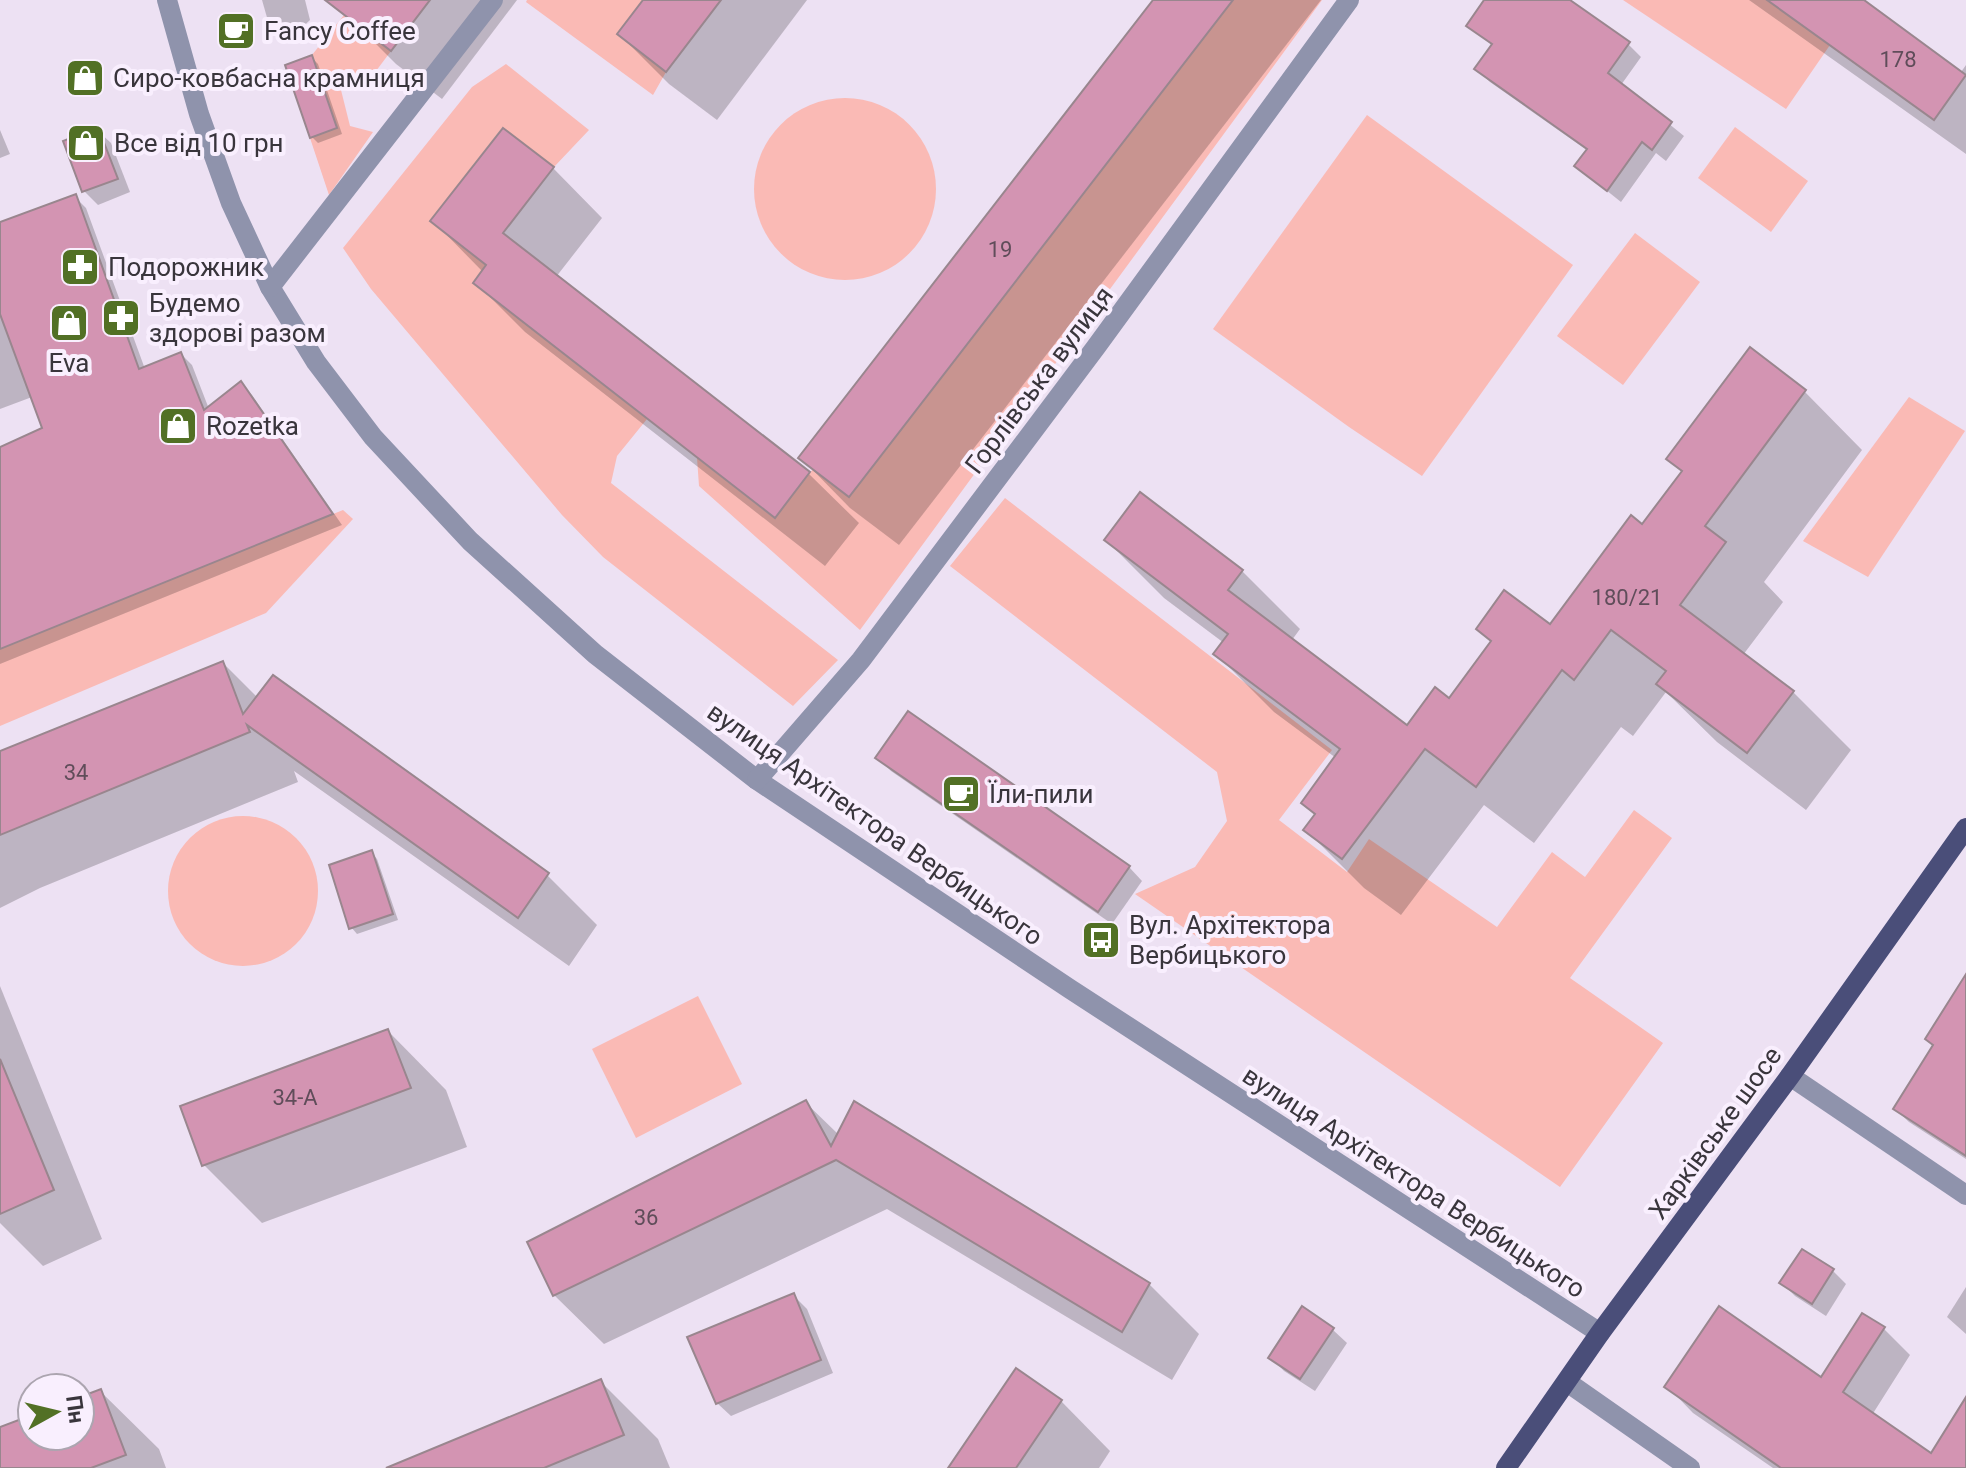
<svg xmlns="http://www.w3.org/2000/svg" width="1966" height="1468" viewBox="0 0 1966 1468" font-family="Roboto,sans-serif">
	<rect width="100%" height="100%" fill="#ede1f3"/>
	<g fill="#fabab5">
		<path d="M527,0h116l-26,34 49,38 -13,23 -127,-93z"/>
		<path d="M1233,0h89l-462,630 -161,-144 -2,-28 77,60 39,-49 36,28z"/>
		<path d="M1623,0h144l63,45 -44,64z"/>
		<path d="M344,15l47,36 -18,24 -34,7 11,44 23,6 -44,63 -19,-57 27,-10 -25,-73z"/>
		<path d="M506,64l83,66 -35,37 -52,-39 -72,93 56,44 -13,18 174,136 -30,37 -6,27 227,177 -45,46 -190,-149 -41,-42 -191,-226 -28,-41 129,-161z"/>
		<circle cx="845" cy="189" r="91"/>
		<path d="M1367,115l206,150 -151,211 -73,-49 -136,-98z"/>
		<path d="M1735,127l73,54 -37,51 -73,-54z"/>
		<path d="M1635,233l65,49 -77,103 -66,-49z"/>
		<path d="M1909,397l56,34 -97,146 -65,-36z"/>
		<path d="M1005,498l327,252 -53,70 68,52 22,-33 128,88 55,-75 33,25 49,-67 38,28 -102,140 93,65 -103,144 -425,-293 60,-27 32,-46 -10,-49 -267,-206z"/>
		<path d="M343,510l10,9 -87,94 -266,113v-77z"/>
		<circle cx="243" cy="891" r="75"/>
		<path d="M698,996l44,88 -106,54 -44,-89z"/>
	</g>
	<g fill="#0003">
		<path d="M262,0h43l5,20 -22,21 -20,-20z"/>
		<path d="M357,0h160l-75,99 -46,-35 -50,-50z"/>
		<path d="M645,0h162l-90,120 -48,-36 -50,-50z"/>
		<path d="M1155,0h166l-422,545 -49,-37 -49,-50z"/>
		<path d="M1487,0h80l61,44 13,13 -20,28 63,51 -18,25 -10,-8 -35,49 -45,-36 12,-15 -98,-69 -13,-13 16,-23 -24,-21z"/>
		<path d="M1749,0h112l100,72 5,-7v89z"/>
		<path d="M313,59l5,5 24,70 -24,9 -6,-6z"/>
		<path d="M0,130l10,24 -10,4z"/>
		<path d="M97,130l14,13 19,49 -32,13 -14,-14z"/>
		<path d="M553,168l49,50 -46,59 253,197 50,49 -34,43 -300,-234 -50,-50 8,-10 -50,-51z"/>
		<path d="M75,197l11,11 59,161 36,-15 11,11 17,44 32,-25 11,11 90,130 -342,139v-215l77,-32 -13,-32 -64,24v-185z"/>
		<path d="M1804,391l58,59 -98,132 19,20 -40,53 50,37 58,58 -45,60 -89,-68 -51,-50 -33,44 -12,-9 -87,116 -50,-38 -83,110 -37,-27 -58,-58 10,-14 -13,-14 33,-44 -62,-46 -58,-58 8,-11 -60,-45 -58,-58 136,31 58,58 -8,11 116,87 41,-27 43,-57 -14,-14 72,-3 93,-99 40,-54 -14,-14z"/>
		<path d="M223,663l35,35 289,177 50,50 -28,41 -275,-195 4,11 -258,106 -40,20v-155z"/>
		<path d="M878,757l251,110 13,14 -30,43 -221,-153z"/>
		<path d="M371,852l6,7 21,61 -41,14 -6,-7z"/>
		<path d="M1966,979v180l-57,-37 -14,-13 39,-62 -7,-8z"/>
		<path d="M0,986l102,253 -59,27 -43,-43z"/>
		<path d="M388,1031l58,59 21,57 -205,76 -58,-58z"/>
		<path d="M806,1103l33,32 16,-31 294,180 50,50 -27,46 -285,-171 -283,135 -50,-49z"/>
		<path d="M1833,1271l13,13 -20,32 -31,-20 -13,-13z"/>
		<path d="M1966,1287v47l-19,-17z"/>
		<path d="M793,1295l14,14 26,64 -102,43 -14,-13z"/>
		<path d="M1303,1309l30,21 14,13 -32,48 -31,-20 -13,-14z"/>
		<path d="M1884,1329l26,26 -38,60 59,41 35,-55v67h-193l-80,-55 -26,-27 155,-6z"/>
		<path d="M600,1381l58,58 12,29h-268z"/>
		<path d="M100,1391l59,58 7,19h-166v-39l32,-12v19h48v-37z"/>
		<path d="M1061,1401l49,50 -11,17h-149z"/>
	</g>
	<g fill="#d394b2" stroke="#99868e" stroke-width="2">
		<path d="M325,0h105l-39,51z"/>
		<path d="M643,0h78l-55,72 -49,-38z"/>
		<path d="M1153,0h80l-384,497 -51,-39z"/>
		<path d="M1484,0h86l60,42 -22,31 64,49 -20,28 -10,-8 -35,49 -33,-25 13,-17 -113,-80 18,-25 -26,-18z"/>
		<path d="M1767,0h97l102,75 -32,45z"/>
		<path d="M312,55l25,73 -27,10 -25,-73z"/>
		<path d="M98,127l20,52 -36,13 -19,-51z"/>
		<path d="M503,128l51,39 -51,66 307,239 -35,46 -302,-235 13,-18 -56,-44z"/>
		<path d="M76,194l63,175 42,-17 23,58 37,-29 92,133 -333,135v-202l42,-19 -42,-114v-92z"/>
		<path d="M1750,347l56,43 -101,136 21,16 -46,63 114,86 -47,62 -91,-69 10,-13 -55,-41 -37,50 -12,-10 -86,117 -51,-38 -83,110 -39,-29 12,-16 -14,-11 39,-54 -127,-95 15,-20 -124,-94 36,-48 103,78 -15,20 179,135 28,-38 14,11 42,-57 -15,-12 28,-39 46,34 81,-109 11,9 40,-53 -16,-12z"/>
		<path d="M223,661l20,53 30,-39 276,198 -31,45 -271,-193 3,7 -250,103v-84z"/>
		<path d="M908,711l222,155 -32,46 -223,-154z"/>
		<path d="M372,850l21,64 -44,15 -20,-64z"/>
		<path d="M1966,974v182l-73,-47 40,-64 -8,-6z"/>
		<path d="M388,1029l23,59 -209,78 -22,-60z"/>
		<path d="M0,1059l54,131 -54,24z"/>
		<path d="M806,1100l25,46 23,-45 296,182 -28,49 -286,-172 -283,136 -26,-54z"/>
		<path d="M1802,1249l32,20 -22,35 -33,-21z"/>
		<path d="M794,1293l27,67 -105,44 -29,-67z"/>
		<path d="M1302,1306l32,22 -34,51 -32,-21z"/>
		<path d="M1719,1306l102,71 41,-64 23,14 -42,65 88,61 35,-56v71h-185l-117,-81z"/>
		<path d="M1016,1368l46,32 -46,68h-68z"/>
		<path d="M601,1379l23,56 -80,33h-158z"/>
		<path d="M101,1389l25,66 -35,13h-91v-41l32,-12v21h48v-39z"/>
	</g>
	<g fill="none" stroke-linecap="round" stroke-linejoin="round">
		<g stroke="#8f93ac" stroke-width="20">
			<path d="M167,0l32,114 32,89 39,84 46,75 57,75 97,104 125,113 162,126 313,209 530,344"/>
			<path d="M270,287l223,-287"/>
			<path d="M757,780l104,-120 235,-313 253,-347"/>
			<path d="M1790,1076l176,119"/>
			<path d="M1567,1382l123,86"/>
		</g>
		<path stroke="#4a4e79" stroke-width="20" d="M1506,1468l94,-135 190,-257 176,-248"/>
	</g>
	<defs>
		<g id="cafe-square" transform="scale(2)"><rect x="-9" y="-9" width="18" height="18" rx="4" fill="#527025" stroke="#f9effe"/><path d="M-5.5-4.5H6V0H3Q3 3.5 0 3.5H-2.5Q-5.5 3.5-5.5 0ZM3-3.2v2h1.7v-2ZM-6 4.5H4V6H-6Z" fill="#fff"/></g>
		<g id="shop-square" transform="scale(2)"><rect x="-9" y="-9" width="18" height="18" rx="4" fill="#527025" stroke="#f9effe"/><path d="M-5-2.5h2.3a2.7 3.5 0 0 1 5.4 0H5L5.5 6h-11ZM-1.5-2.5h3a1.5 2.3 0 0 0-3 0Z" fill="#fff"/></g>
		<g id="pharmacy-square" transform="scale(2)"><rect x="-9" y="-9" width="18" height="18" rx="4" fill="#527025" stroke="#f9effe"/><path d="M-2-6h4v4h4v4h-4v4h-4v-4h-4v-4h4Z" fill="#fff"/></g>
		<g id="bus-square" transform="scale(2)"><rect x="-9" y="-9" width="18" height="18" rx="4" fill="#527025" stroke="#f9effe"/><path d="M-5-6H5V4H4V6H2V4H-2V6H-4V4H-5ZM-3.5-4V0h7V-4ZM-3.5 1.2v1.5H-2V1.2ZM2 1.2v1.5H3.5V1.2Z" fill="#fff"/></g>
	</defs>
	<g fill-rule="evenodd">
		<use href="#cafe-square" x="236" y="31"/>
		<use href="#shop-square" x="85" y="78"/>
		<use href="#shop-square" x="86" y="143"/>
		<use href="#pharmacy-square" x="80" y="267"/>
		<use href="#pharmacy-square" x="121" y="318"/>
		<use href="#shop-square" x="69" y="323"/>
		<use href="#shop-square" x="178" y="426"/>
		<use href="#cafe-square" x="961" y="794"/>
		<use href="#bus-square" x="1101" y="940"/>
	</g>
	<g text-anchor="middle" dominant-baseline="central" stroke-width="8" stroke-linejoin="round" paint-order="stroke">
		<g font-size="22" fill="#604d5a">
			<text x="1898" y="59">178</text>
			<text x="1000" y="249">19</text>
			<text x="1627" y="597">180/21</text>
			<text x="76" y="772">34</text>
			<text x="295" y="1097">34-А</text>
			<text x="646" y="1217">36</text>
		</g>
		<g font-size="26" fill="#39353c" stroke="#f9effe" text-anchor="start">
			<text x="264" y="31">Fancy Coffee</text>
			<text x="113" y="78">Сиро-ковбасна крамниця</text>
			<text x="114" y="143">Все від 10 грн</text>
			<text x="108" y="267">Подорожник</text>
			<text x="149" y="303">Будемо<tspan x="149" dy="30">здорові разом</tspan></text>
			<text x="69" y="363" text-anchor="middle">Eva</text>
			<text x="206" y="426">Rozetka</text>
			<text x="989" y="794">Їли-пили</text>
			<text x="1129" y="925">Вул. Архітектора<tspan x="1129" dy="30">Вербицького</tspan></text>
		</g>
		<g font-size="26" fill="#39353c" stroke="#f9effe">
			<text transform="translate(1039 380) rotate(-53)">Горлівська вулиця</text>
			<text transform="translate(875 824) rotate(35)">вулиця Архітектора Вербицького</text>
			<text transform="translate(1715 1133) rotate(-54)">Харківське шосе</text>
			<text transform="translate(1414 1182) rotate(33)">вулиця Архітектора Вербицького</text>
		</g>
	</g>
	<g transform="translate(56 1412) rotate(82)"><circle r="38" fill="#f9effe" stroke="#aca5b0" stroke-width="2"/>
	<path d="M0-6L14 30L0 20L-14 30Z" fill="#527025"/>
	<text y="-12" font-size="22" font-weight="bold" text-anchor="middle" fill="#39353c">Пн</text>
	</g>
</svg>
